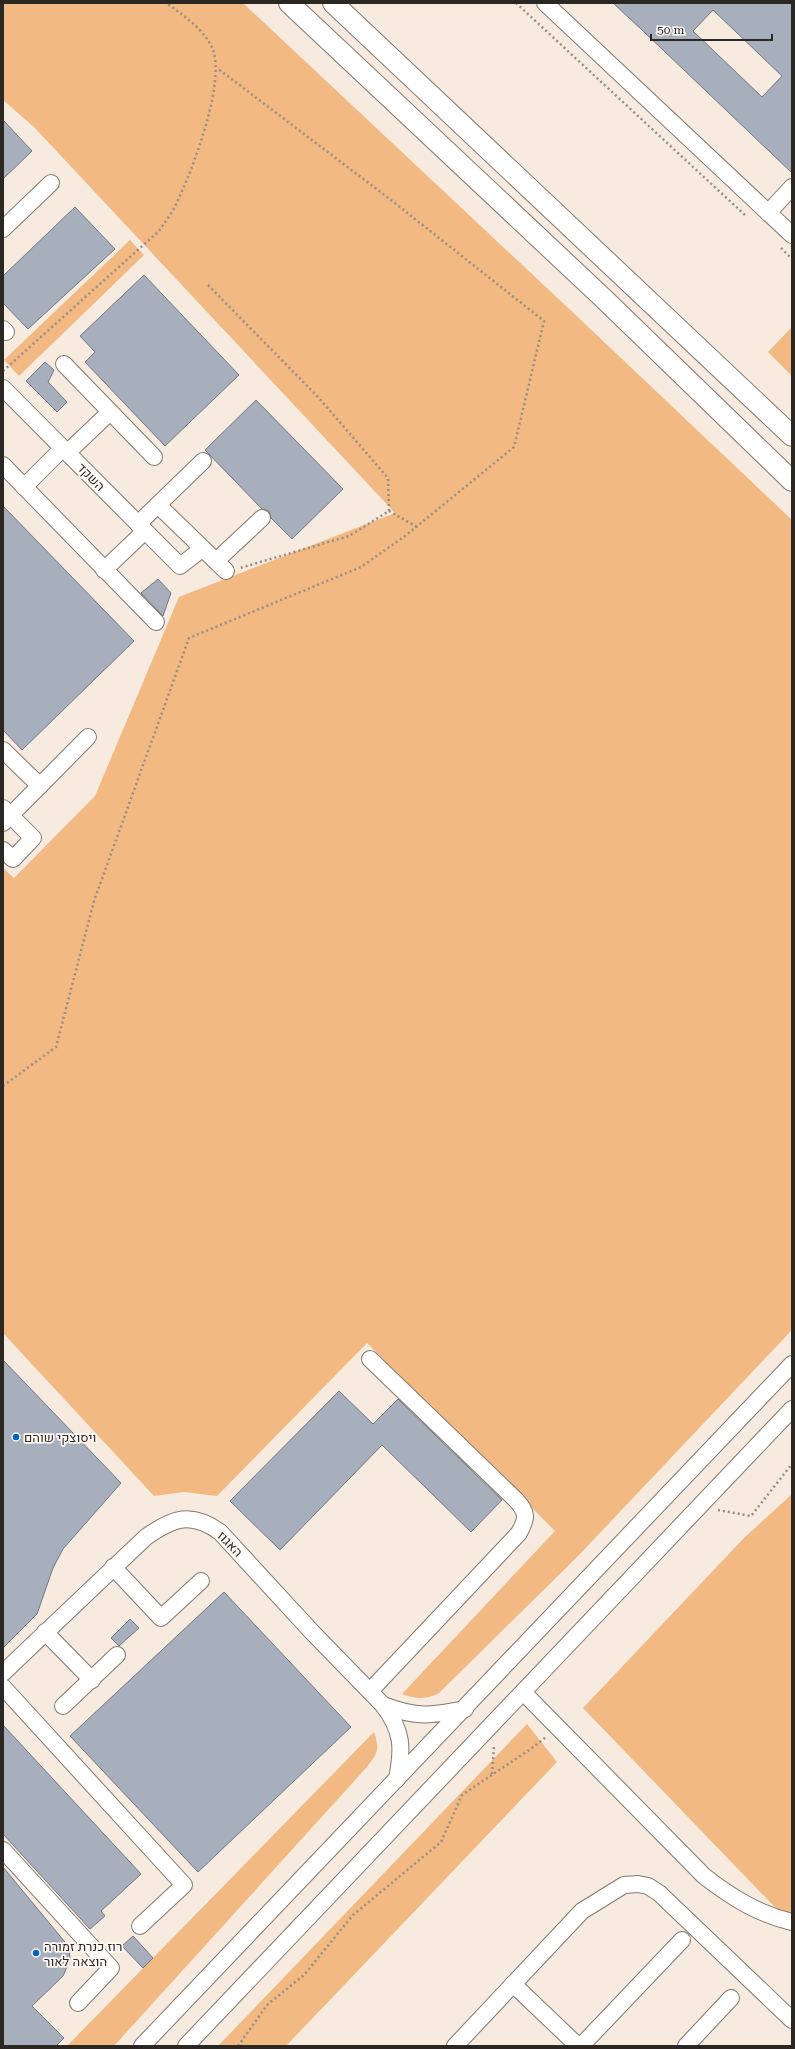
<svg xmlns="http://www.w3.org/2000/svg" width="795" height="2049" viewBox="0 0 795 2049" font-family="'Roboto Serif',Heebo,serif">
	<rect width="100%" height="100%" fill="#f7eadf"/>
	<g fill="#f2b983">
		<path d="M3,3h240l322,302 227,215v810l-213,225 -140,138c-13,7 -23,6 -37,1l153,-163 -188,-188 -150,153 -33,-4 -30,4 -151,-163v-465l11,10 81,-82 84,-199 216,-84 -361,-386 -31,-27z"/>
		<path d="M130,240l14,15 -125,121 -15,-16z"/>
		<path d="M792,327v49l-24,-24z"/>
		<path d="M792,1494v431l-209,-217 160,-169z"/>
		<path d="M527,1724l30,38 -271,284h-68z"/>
		<path d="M374,1732c6,18 4,20 -7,35l-253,279h-47z"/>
	</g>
	<g fill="#a6afbb" stroke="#707884" fill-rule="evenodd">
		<path d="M613,3h179v170l-150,-143zM713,10l69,66 -20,21 -69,-66z"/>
		<path d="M3,120l29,31 -29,28z"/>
		<path d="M75,207l40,42 -87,80 -25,-26v-27z"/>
		<path d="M144,275l95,100 -74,71 -80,-84 10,-10 -15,-16z"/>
		<path d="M45,362l9,8 -6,12 19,20 -10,10 -31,-31z"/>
		<path d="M256,400l87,89 -51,50 -21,-21 -2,-7 -7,-2 -57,-59z"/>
		<path d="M3,506l131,135 -112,109 -19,-20z"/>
		<path d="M158,579l13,14 -8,23 -22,-23z"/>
		<path d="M3,1360l118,123 -58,66 -10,19 -16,46 -34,34z"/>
		<path d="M339,1391l34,33 25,-25 104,101 -31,32 -89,-87 -102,105 -50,-49z"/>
		<path d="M224,1592l127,135 -153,145 -128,-136z"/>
		<path d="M130,1619l9,9 -20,18 -8,-8z"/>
		<path d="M3,1725l138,149 -40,37 4,5 -15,13 -87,-95z"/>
		<path d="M3,1867l66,80 1,13 -7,16 -31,30 32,32 -8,8h-53z"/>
		<path d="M133,1936l20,22 -10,10 -21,-22z"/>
	</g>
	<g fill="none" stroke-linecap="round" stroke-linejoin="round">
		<g stroke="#83786e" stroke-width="18">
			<g id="minor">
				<path d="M545,3l247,232"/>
				<path d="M768,213l24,-26"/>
				<path d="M3,229l48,-46"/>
				<path d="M3,329l3,3"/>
				<path d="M64,364l90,93"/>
				<path d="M3,388l177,178 22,-17"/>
				<path d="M67,453l43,-41"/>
				<path d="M3,465l153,157"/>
				<path d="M24,487l39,-39"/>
				<path d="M158,505l68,66"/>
				<path d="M138,524l65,-63"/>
				<path d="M216,561l46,-43"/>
				<path d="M104,570l41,-39"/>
				<path d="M3,750l37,36"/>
				<path d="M3,808l30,30 -20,21 -10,-9"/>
				<path d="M3,823l85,-86"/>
				<path d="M370,1359l146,141c12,13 11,18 3,33l-149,158"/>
				<path d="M113,1567l48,51 40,-37"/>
				<path d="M45,1632l47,48"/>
				<path d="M3,1673l143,-136c27,-19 45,-26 74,-5l92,100 71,73c20,26 20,43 14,74"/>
				<path d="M3,1687l181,198 -44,41"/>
				<path d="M523,1692l181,184c27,21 54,38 88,46"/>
				<path d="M383,1705c34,13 47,11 82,4"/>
				<path d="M63,1706l54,-51"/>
				<path d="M3,1850l108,118 -33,35"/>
				<path d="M513,1984l65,62"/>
				<path d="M142,2046l650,-682"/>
				<path d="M186,2046l606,-637"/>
				<path d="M455,2046l127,-135 42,-26 14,-1 10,2 11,7 133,127"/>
				<path d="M581,2046l101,-106"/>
				<path d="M686,2046l45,-48"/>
			</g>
		</g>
		<g stroke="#83786e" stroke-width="22">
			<g id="major">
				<path d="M289,3l313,294 190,184"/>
				<path d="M333,3l459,433"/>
			</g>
		</g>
		<g stroke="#968d86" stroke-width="2.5" stroke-dasharray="2 3" stroke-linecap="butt">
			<path d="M516,3l230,213"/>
			<path d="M781,248l11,11"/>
			<path d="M208,285l110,112 70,81 1,33 -40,25 -109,32"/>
			<path d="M3,371l156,-140c6,-9 14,-19 18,-29 16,-33 48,-118 36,-152 -6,-18 -32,-37 -47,-47"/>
			<path d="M389,511l28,16"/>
			<path d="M3,1086l53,-39 38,-146 95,-263 172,-71 44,-31 109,-89 30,-126 -153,-121 -174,-132"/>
			<path d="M718,1510l33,6 41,-52"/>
			<path d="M492,1774l2,-28"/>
			<path d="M238,2046l29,-41 37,-30 49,-60 88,-73 21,-47 70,-47 14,-11"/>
		</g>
		<use href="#minor" stroke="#fff" stroke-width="16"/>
		<use href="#major" stroke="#fff" stroke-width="20"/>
	</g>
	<g fill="#0062ca" stroke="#fef9f5" stroke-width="1.5">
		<circle cx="16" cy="1437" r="4"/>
		<circle cx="36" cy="1953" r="4"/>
	</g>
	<g text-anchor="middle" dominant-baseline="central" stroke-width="3.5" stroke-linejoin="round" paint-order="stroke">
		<g font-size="13" fill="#2b2723" stroke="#fef9f5">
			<text transform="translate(91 477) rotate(45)">השקד</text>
			<text transform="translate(230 1544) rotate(46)">האגוז</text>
		</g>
		<g font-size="13" fill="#2b2723" stroke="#fef9f5" text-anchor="start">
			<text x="24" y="1437">ויסוצקי שוהם</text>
			<text x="44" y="1946">רוז כנרת זמורה<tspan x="44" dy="15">הוצאה לאור</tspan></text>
		</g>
	</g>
	<rect width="795" height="2049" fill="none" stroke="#2b2723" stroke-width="8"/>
	<path d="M651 34v6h121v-6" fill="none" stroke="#2b2723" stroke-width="2"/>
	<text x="657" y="34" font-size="12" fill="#2b2723" stroke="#fef9f5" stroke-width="3" paint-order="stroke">50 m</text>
</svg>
